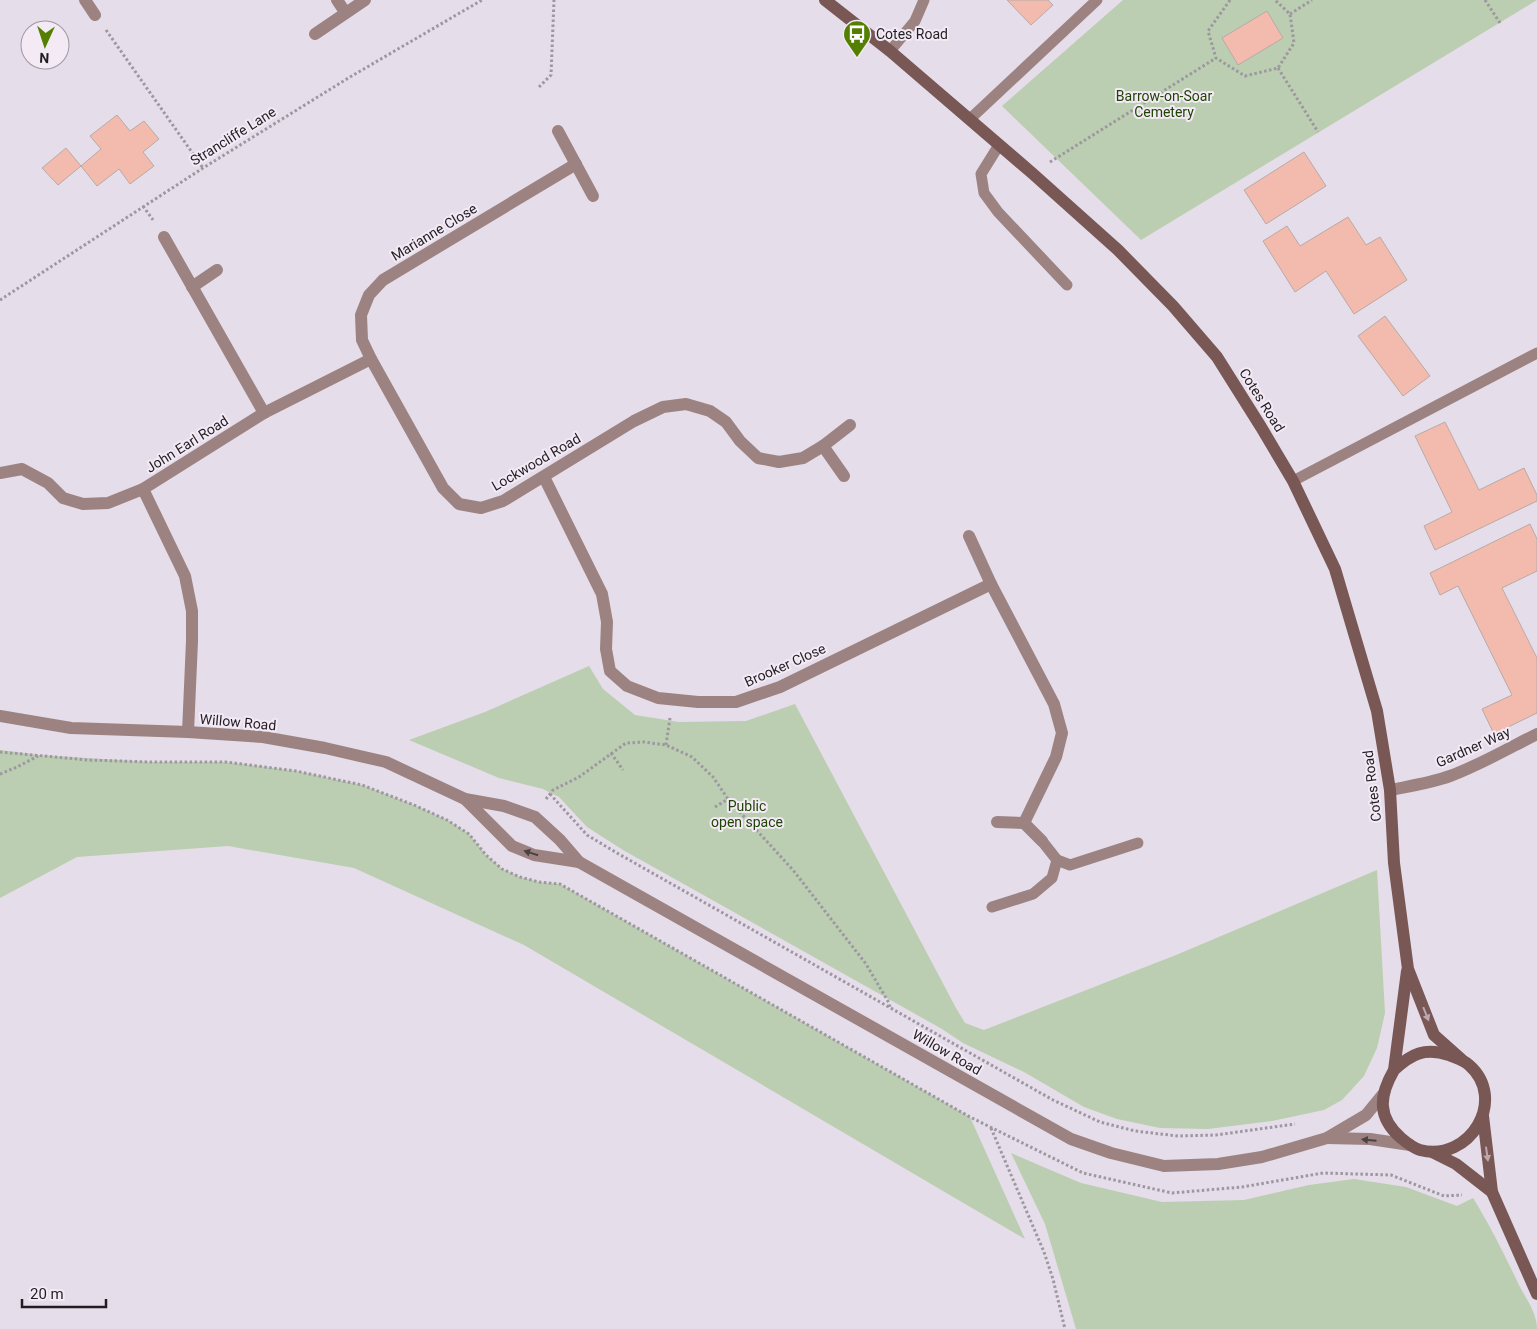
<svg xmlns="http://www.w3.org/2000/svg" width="1537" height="1329" viewBox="0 0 1537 1329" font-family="Roboto,sans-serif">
	<rect width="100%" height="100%" fill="#e5dde9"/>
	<g fill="#bbceb1">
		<path d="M1123,0h414l-396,240 -139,-134z"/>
		<path d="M589,666l14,23 32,26 44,7 67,-1 49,-17 161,304 9,15 19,7 192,-75 201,-85 8,143 -8,35 -13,28 -22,24 -18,10 -52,11 -64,8 -48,-1 -43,-9 -33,-12 -60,-35 -61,-29 -21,-14 -319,-179 -36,-23 -28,-30 -16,-8 -44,-11 -90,-38 76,-28z"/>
		<path d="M0,750l39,5 111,7h76l70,9 66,14 52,20 33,15 22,14 17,21 16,14 18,8 19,5 21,2 410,233 55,122 -501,-294 -170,-77 -126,-22 -151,11 -77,41z"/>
		<path d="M1011,1153l70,30 81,19 82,-2 65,-15 45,-6 52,8 51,19 16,-8c18,29 32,58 47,89 7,13 17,27 17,42h-461l-31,-105z"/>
	</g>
	<g fill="#f3baae" stroke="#b8aaa6">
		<path d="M1007,0h41l5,5 -22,20z"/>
		<path d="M1267,11l16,27 -45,27 -16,-27z"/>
		<path d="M117,115l13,16 14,-10 15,18 -16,13 11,14 -24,18 -11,-15 -22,17 -16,-20 20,-17 -11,-13z"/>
		<path d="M66,148l15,18 -23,19 -16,-17z"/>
		<path d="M1304,152l22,34 -60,38 -22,-34z"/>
		<path d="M1348,217l18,28 14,-8 27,43 -53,34 -28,-43 -31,21 -32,-51 24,-15 13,20z"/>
		<path d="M1385,316l45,60 -27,20 -45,-60z"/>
		<path d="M1445,422l34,68 45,-22 13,27v6l-102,49 -11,-24 28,-14 -37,-76z"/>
		<path d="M1530,524l7,15v32l-35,17 35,70v55l-43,21 -12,-25 30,-14 -54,-109 -18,9 -10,-22z"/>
	</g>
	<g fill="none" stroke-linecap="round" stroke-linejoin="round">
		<g stroke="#9d97a0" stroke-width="3" stroke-dasharray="2.5 2.5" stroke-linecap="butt">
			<path d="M1230,0l-22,31 8,27 29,18 33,-8 16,-25 -4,-29 -15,-14"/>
			<path d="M1485,0l15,23"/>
			<path d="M1290,14l22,-14"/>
			<path d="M106,30l97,138"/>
			<path d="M1278,68l40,64"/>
			<path d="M539,87l12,-12 3,-75"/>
			<path d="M1050,162l166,-104"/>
			<path d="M143,206l10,14"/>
			<path d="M0,300l203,-132 147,-91 132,-77"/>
			<path d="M666,745l4,-27"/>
			<path d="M0,752l88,8 62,2h76l70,9 66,14 52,20 33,15 22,14 17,21 16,14 18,8 19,5 21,2 410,233 113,56 89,20 70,-6 81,-14 68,2 53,21 18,-1"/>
			<path d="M611,753l12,17"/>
			<path d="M0,774l17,-7 21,-11"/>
			<path d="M550,794l37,41 30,18 436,247 47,22 35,9 43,5 38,-1 79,-11"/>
			<path d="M546,799l7,-9 26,-13 47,-34 18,-1 22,3 26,12 21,20 15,22 65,71 73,94 23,39 1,5"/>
			<path d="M715,807l13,-8"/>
			<path d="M991,1128l53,124 9,27 12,50"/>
		</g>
		<g stroke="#9c8381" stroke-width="11">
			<path d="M890,51l25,-30 9,-21"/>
			<path d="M970,119l127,-119"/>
			<path d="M999,145l-18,29 3,19 14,19 69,73"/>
			<path d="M1293,481l244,-128"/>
			<path d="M1042,841l15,19 13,5 68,-22"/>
			<path d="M992,907l41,-13 19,-16 5,-18"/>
		</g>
		<g stroke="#9c8381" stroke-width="12">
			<path d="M85,0l10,15"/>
			<path d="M337,0l8,12"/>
			<path d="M315,34l50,-34"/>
			<path d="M558,131l35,65"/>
			<path d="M164,237l100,176 -121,76 42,87 7,35v30l-4,91"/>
			<path d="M192,287l25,-17"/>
			<path d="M371,359l-9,-19 -1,-25 8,-20 14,-15 193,-116"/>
			<path d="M264,413l107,-54 72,129 16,16 22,4 22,-7 131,-80 29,-14 23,-3 24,7 16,11 14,19 18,17 21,4 24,-4 20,-12 27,-21"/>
			<path d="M823,446l21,30"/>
			<path d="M0,473l22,-4 26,14 15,15 20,6 25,-1 35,-14"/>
			<path d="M544,477l58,117 5,28 -1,27 4,22 17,15 31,12 40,4h38l44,-15 211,-103"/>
			<path d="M969,536l22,48 63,120 8,29 -6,24 -32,66"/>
			<path d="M0,716l71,12 117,4 75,5 62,11 61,14 79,37 39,7 31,11 25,23 19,22"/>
			<path d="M1390,790c20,-4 41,-7 60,-14 30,-11 59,-28 87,-42"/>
			<path d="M465,799l47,47 22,9 45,7 492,277 40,14 53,13 54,-2 44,-7 65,-19 39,-23 18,-22"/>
			<path d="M997,822l27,1 18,18"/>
			<path d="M1327,1138l43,1 40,6"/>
		</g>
		<g stroke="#795755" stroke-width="12">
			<path d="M825,0l65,51 142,122 86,77 55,56 44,51 44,70 32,54 42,88 42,142 13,79 4,73 14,106 26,66 27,24"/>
			<path d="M1394,1070c17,-16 31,-23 55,-15 7,3 15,5 20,10 39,34 1,98 -49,85 -7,-2 -13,-7 -19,-12 -24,-21 -22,-42 -7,-68l13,-99"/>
			<path d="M1483,1116l9,76 45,102"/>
			<path d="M1432,1152l24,12 36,28"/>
		</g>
	</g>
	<defs><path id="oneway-solid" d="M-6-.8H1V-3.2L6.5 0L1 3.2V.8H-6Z" transform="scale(1.25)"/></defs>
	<g fill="#4c4143">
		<use href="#oneway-solid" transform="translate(531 853) rotate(-162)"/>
		<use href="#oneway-solid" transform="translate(1369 1140) rotate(-175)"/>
	</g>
	<g fill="#bca8ae">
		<use href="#oneway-solid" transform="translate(1426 1014) rotate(68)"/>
		<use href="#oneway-solid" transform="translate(1487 1154) rotate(82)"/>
	</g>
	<defs>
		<g id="bus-pin" transform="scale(1.4375)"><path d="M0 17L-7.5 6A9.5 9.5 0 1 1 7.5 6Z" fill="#557f01" stroke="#f3eaf6"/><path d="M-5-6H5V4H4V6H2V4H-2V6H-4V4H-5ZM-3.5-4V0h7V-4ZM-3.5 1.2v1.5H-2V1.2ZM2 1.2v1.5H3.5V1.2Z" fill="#fff"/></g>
	</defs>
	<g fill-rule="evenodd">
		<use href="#bus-pin" x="857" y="34"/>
	</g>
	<g text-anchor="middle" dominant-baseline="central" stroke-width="4" stroke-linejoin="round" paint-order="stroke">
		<g font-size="14" fill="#211e22" stroke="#f3eaf6" text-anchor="start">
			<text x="876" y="34">Cotes Road</text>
		</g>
		<g font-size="14" fill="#1f4303" stroke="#f3eaf6">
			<text x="1164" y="96">Barrow-on-Soar<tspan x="1164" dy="16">Cemetery</tspan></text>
			<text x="747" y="806">Public<tspan x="747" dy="16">open space</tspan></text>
		</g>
		<g font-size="14" fill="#211e22" stroke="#f3eaf6">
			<text transform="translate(233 136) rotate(-32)">Strancliffe Lane</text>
			<text transform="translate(434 232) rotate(-31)">Marianne Close</text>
			<text transform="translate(1262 400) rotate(58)">Cotes Road</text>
			<text transform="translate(187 444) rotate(-32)">John Earl Road</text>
			<text transform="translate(536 462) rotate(-30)">Lockwood Road</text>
			<text transform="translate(785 665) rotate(-24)">Brooker Close</text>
			<text transform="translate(238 722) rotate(5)">Willow Road</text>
			<text transform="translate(1473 747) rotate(-24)">Gardner Way</text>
			<text transform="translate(1372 786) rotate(-97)">Cotes Road</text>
			<text transform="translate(947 1052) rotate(30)">Willow Road</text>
		</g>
	</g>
	<g transform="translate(45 45) rotate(183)"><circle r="24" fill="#f3eaf6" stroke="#9f98a1"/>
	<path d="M0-4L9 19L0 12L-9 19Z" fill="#557f01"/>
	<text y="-8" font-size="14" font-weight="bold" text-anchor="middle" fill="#211e22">N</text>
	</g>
	<path d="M22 1299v8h84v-8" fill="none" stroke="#211e22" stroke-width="2.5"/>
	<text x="30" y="1299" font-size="15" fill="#211e22" stroke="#f3eaf6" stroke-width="4" paint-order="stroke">20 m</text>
</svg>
